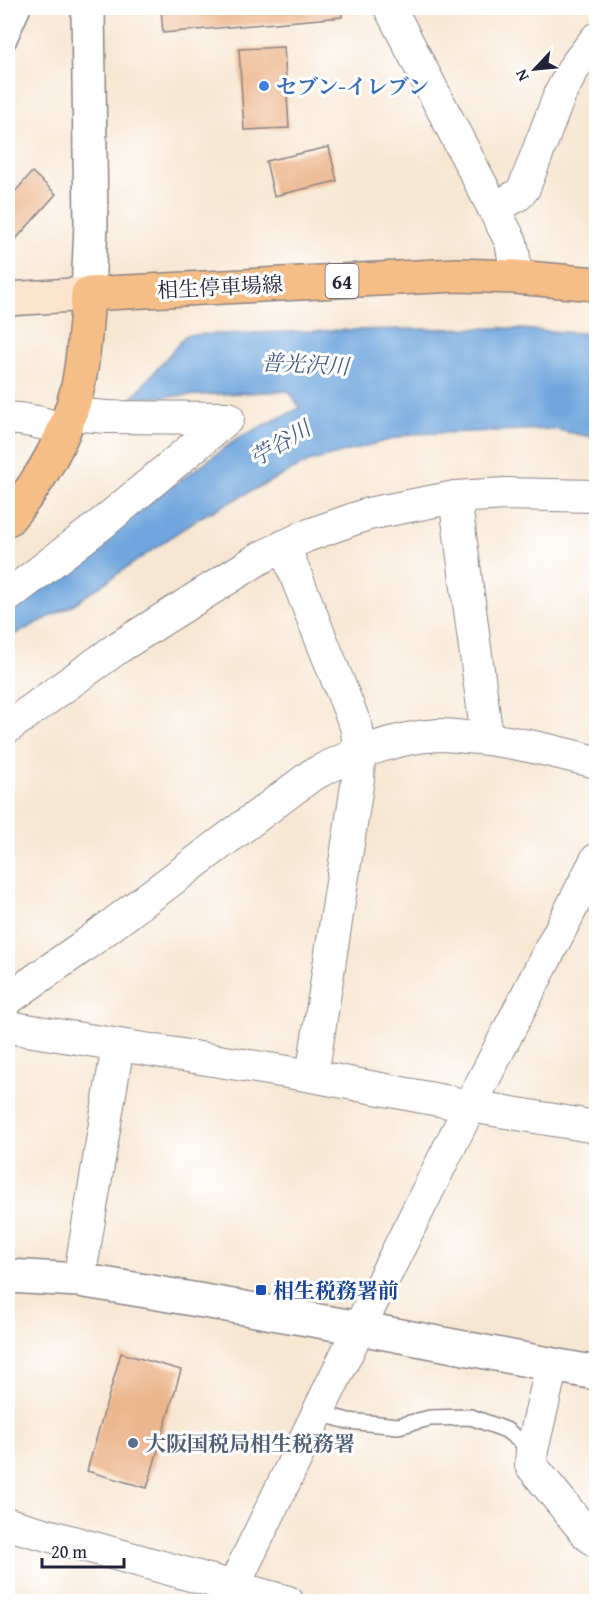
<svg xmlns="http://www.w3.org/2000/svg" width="604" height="1609" viewBox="0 0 604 1609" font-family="'Gentium Book Plus','Noto Serif JP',serif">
	<rect width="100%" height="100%" fill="#fff"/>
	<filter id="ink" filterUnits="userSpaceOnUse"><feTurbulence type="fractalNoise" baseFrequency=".0167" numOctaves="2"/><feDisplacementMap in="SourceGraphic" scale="12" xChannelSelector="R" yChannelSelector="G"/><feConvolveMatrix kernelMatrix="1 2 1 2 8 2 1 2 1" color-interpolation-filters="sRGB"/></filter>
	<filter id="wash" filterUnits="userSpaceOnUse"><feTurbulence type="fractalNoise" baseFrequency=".008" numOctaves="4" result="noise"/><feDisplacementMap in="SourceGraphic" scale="24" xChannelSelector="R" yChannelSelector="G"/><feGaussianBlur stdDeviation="1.35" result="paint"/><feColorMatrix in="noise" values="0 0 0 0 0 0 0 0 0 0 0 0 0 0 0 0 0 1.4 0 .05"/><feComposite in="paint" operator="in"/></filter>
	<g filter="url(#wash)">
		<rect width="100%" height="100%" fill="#f7e7d2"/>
		<path fill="#6fa6dd" stroke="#48648c" stroke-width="1.5" d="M502,328l94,6v104l-43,-9 -142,5 -103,28 -109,56 -128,88 -63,32v-30l135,-101 97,-70 60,-29 -11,-17 -157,7 54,-63 157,-5z"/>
		<g id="blocks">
			<g fill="#ecb68d">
				<path d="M161,8h181v9l-179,16z"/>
				<path d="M284,47l5,81 -45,2 -5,-81z"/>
				<path d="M329,147l8,34 -63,15 -8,-35z"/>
				<path d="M32,172l24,22 -48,54v-48z"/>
				<path d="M121,1353l60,17 -34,118 -60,-17z"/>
			</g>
		</g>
	</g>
	<g filter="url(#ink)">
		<use href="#blocks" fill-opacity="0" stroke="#8c8486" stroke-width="1.5"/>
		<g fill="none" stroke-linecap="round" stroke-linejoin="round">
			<g stroke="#8c8486" stroke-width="18">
				<g id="service">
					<path d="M8,42l15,-34"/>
					<path d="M319,1413l29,8 50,5 32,-8 41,-1 35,13 26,20"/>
				</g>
			</g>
			<g stroke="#8c8486" stroke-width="34">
				<g id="minor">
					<path d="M390,8l121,234 3,16 1,19"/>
					<path d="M494,209l24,-14 6,-7 36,-94 15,-28 21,-27"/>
					<path d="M8,418c19,1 37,5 56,12"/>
					<path d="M455,497l32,241"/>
					<path d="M284,546l73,183 2,25 -1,25 -46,297"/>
					<path d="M8,596l96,-74 124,-104 -121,-1 -37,-3"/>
					<path d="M8,727l111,-80 141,-89 46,-22 62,-22 87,-17 50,-3 91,2"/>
					<path d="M8,999l77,-54 227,-170c39,-20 82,-38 127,-40 8,0 18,1 27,2 44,3 87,14 130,25"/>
					<path d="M8,1027l304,49 158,30 126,21"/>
					<path d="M79,1280l39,-235"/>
					<path d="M552,1365l-20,85 -1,15 56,69 9,7"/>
					<path d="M8,1524l280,78"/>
					<path d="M236,1588l3,-13 120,-247 111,-222 126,-246"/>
				</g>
			</g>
			<g stroke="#8c8486" stroke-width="36">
				<g id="tertiary">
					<path d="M88,294l3,-70 -3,-216"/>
					<path d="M8,1276l71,4 67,11 213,37 237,45"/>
				</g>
			</g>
			<g stroke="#8c8486" stroke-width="36">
				<path id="secondary" d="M8,299l80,-5"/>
			</g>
			<g stroke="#8c8486" stroke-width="36">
				<path id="primary" d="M8,519c33,-38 59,-84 70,-133 6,-30 8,-61 10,-92l368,-19 59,2 81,7"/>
			</g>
			<use href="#service" stroke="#fff" stroke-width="15"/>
			<use href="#minor" stroke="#fff" stroke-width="32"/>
			<use href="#tertiary" stroke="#fff" stroke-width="33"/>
			<use href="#secondary" stroke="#fbe5cf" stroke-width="33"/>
			<use href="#primary" stroke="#f6be87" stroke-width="33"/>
		</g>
	</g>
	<circle fill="#3f7fe0" stroke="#fff" stroke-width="2" cx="264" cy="86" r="6"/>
	<rect fill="#1a4fb4" stroke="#fff" stroke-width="2" x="255" y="1284" width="12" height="12" rx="3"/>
	<circle fill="#5c6f8a" stroke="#fff" stroke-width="2" cx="133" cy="1443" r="6"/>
	<g text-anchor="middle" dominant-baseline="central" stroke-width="6" stroke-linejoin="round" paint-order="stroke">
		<rect fill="#fff" stroke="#646476" stroke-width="1.5" x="325.5" y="264" width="33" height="34" rx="4.5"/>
		<g font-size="20" font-weight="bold" fill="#22223b">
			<text x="342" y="281">64</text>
		</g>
		<g font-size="21" font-weight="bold" fill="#366cbe" stroke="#fff" text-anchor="start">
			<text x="276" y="86">セブン-イレブン</text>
		</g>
		<g font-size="21" fill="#22223b" stroke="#fff">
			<text transform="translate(220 287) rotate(-3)">相生停車場線</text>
		</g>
		<g font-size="21" font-weight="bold" fill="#164399" stroke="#fff" text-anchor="start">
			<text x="273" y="1290">相生税務署前</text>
		</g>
		<g font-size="21" font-weight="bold" fill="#4e5e75" stroke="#fff" text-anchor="start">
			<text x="145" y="1443">大阪国税局相生税務署</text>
		</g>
		<g font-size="22" font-style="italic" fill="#455d84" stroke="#fff">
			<text transform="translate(305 364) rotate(3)">普光沢川</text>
			<text transform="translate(280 443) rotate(-31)">苧谷川</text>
		</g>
	</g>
	<rect width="604" height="1609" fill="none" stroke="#fff" stroke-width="30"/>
	<g transform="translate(535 69) rotate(244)" stroke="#ffffff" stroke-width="4.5" paint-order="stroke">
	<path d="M0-4.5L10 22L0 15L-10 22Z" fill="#22223b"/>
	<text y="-9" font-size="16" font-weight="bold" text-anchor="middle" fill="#22223b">N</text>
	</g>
	<path d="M42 1558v9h82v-9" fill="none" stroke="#22223b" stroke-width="3"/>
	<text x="51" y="1558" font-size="18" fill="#22223b" stroke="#ffffff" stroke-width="4.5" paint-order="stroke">20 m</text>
</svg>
